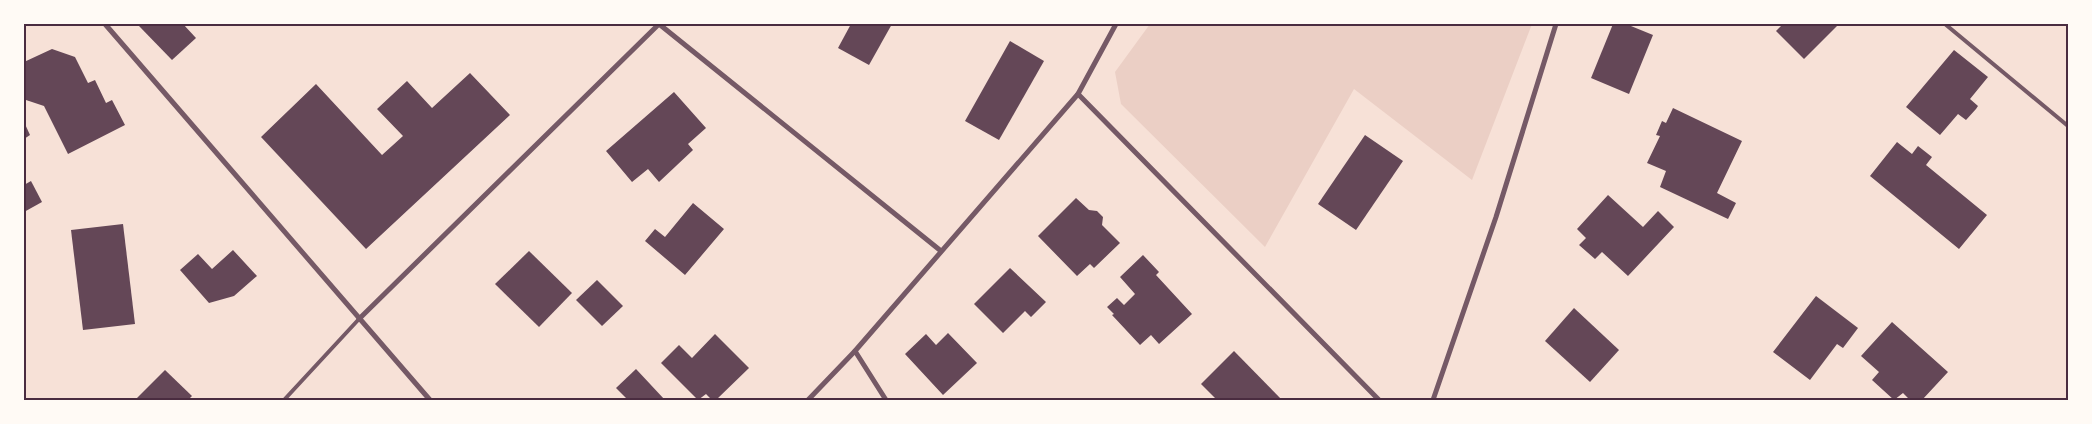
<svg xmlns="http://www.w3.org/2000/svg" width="2092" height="424" viewBox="0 0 2092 424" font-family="Bitter,serif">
	<rect width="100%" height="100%" fill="#f7e1d7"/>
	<path fill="#ebcfc5" d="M1150,24h382l-60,156 -118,-91 -89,158 -144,-143 -6,-32z"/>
	<g fill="#644757">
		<path d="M141,24h42l13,14 -24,22 -33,-34z"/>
		<path d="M851,24h41l-23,41 -31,-17z"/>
		<path d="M1613,24h13l27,11 -24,59 -38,-16z"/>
		<path d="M1783,24h56l-35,35 -28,-28z"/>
		<path d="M1010,41l34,20 -45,79 -34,-19z"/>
		<path d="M52,49l23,8 13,26 7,-3 11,23 6,-3 13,25 -57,29 -24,-48 -18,-6 -2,-5v-33z"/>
		<path d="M1954,50l34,27 -18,22 8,7 -2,3 -10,11 -8,-6 -18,21 -34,-28z"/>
		<path d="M470,73l40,42 -144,134 -105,-112 55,-53 66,71 21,-19 -26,-27 30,-28 25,27z"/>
		<path d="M674,92l32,36 -18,16 5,6 -34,32 -11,-13 -16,13 -26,-31z"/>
		<path d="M1673,108l69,33 -25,52 19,10 -8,16 -68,-32 6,-16 -19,-8 13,-27 -4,-1 6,-14 4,2z"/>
		<path d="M24,122l6,13 -6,4z"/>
		<path d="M1365,135l38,26 -47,69 -38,-26z"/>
		<path d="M1897,142l15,12 6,-8 14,11 -6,8 61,50 -28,34 -89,-73z"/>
		<path d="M31,181l11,21 -18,10v-27z"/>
		<path d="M1608,195l35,32 15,-16 16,16 -46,49 -26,-24 -7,7 -16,-14 7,-7 -9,-9z"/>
		<path d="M1076,198l13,12 8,1 6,6 -1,8 18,18 -26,25 -4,-4 -13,12 -39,-40z"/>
		<path d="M693,203l31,26 -39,46 -40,-34 10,-12 10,8z"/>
		<path d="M123,224l12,100 -52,6 -12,-100z"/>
		<path d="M233,250l24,26 -23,20 -25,7 -29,-33 18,-16 14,15z"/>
		<path d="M529,251l43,42 -33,34 -44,-43z"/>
		<path d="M1143,255l16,17 -3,3 36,39 -33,30 -8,-9 -11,10 -28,-30 2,-1 -7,-7 10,-9 7,7 11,-11 -15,-17z"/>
		<path d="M1010,268l36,34 -15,15 -6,-6 -22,22 -29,-29z"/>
		<path d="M597,280l26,26 -21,20 -26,-26z"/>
		<path d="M1816,296l42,32 -15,20 -6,-4 -27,36 -37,-28z"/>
		<path d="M1574,308l45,42 -29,32 -45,-41z"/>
		<path d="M1892,322l56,50 -26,28h-12l-7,-7 -9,7 -22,-20 7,-8 -18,-16z"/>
		<path d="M948,333l29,30 -34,32 -38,-41 21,-20 10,11z"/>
		<path d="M715,334l34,34 -33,32h-4l-6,-6 -8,6 -37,-37 18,-18 13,13z"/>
		<path d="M1234,351l48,49h-65l-16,-16z"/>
		<path d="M636,369l29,31h-37l-12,-12z"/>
		<path d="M165,370l27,26 -4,4h-53z"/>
	</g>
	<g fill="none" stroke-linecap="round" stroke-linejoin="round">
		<g stroke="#755966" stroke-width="4">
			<path d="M1945,24l123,102"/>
			<path d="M284,400l75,-81"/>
		</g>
		<g stroke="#755966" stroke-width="5">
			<path d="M105,24l325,376"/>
			<path d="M659,24l282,227"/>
			<path d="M1078,94l301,306"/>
			<path d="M359,319l300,-295"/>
			<path d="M855,351l31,49"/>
			<path d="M808,400l47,-49 223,-257 38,-70"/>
			<path d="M1433,400l63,-183 60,-193"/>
		</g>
	</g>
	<rect width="2092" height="424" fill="none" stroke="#fffaf5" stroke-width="50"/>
	<rect x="25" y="25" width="2042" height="374" fill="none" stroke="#4a2c40" stroke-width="2"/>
</svg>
